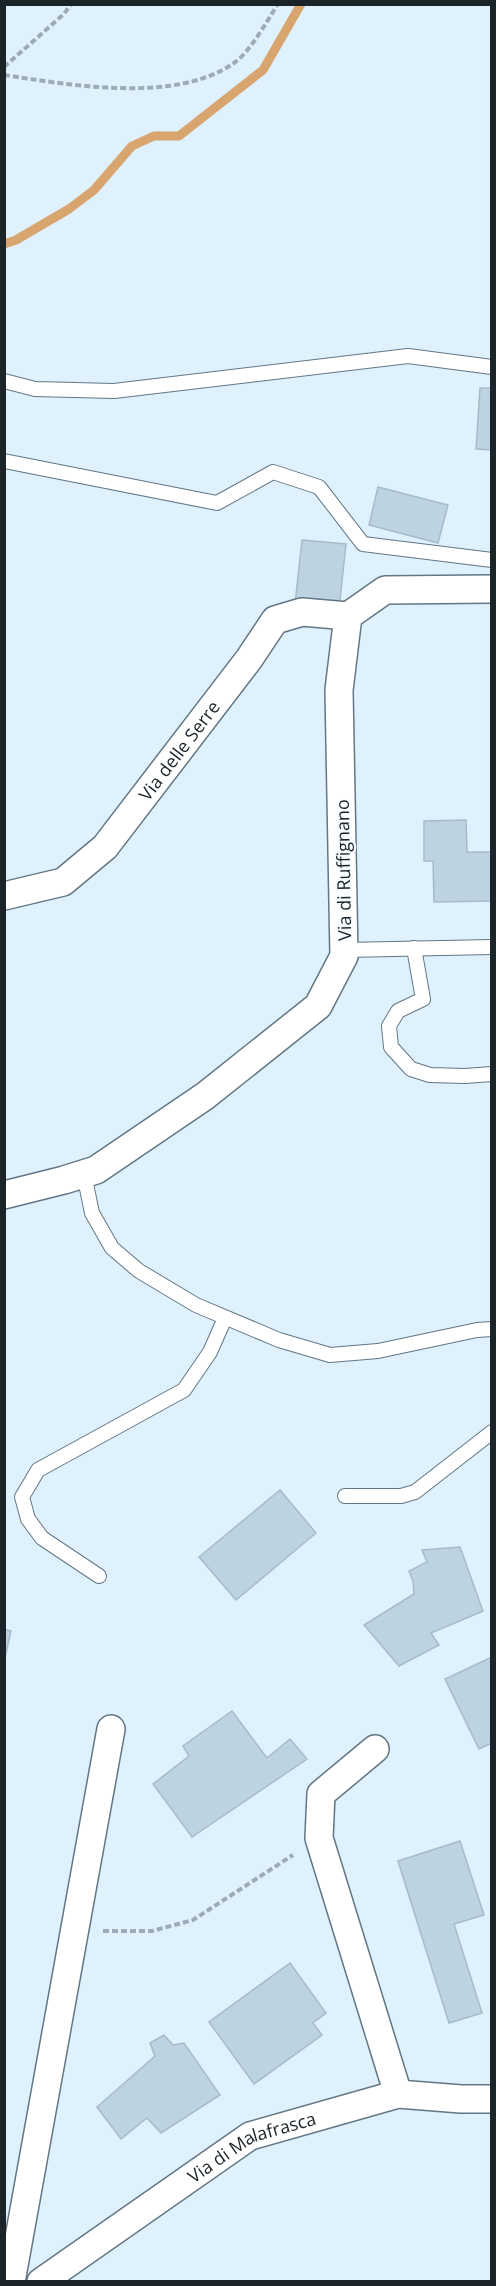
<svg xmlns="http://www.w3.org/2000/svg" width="496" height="2286" viewBox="0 0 496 2286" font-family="'Open Sans',sans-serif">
	<rect width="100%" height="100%" fill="#dff1fd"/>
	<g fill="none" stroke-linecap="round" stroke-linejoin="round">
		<path stroke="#d8a56f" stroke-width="9" d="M4,244l12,-4 53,-31 25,-19 38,-44 22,-10h25l84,-66 38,-66"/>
	</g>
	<g fill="#bdd3e2" stroke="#a6bbca" stroke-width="1.5">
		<path d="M480,388h12v62l-16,-1z"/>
		<path d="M378,487l70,18 -10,38 -69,-18z"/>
		<path d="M302,540l44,4 -7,65 -44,-5z"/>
		<path d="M466,820l1,32h25v49l-58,1 -1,-41h-9v-40z"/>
		<path d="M280,1490l36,43 -80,67 -37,-43z"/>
		<path d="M460,1547l23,64 -52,22 8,12 -40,21 -35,-41 50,-31 -1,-13 -4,-10 18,-9 -5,-12z"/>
		<path d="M4,1629l7,2 -7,31z"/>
		<path d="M492,1657v86l-13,6 -34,-70z"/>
		<path d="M232,1711l35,47 23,-19 17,20 -115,78 -39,-53 36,-28 -6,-10z"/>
		<path d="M460,1841l24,74 -30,9 28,89 -33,10 -51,-162z"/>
		<path d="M290,1963l36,50 -13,10 9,12 -68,49 -45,-62z"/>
		<path d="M164,2035l9,10 11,-2 36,52 -59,38 -14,-15 -26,21 -24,-32 58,-51 -5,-13z"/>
	</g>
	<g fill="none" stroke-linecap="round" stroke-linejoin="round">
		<g stroke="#627684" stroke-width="16">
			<g id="service">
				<path d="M4,381l31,8 79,2 294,-35 84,11"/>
				<path d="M4,461l213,42 56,-31 46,15 44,57 129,16"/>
				<path d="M414,948l9,51 -25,12 -9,15 2,21 20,22 19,6 35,1 27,-2"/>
				<path d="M344,950l148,-3"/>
				<path d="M84,1174l8,39 20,35 27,23 57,34 83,35 51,15 48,-4 99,-21 15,-1"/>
				<path d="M345,1496h56l14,-4 77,-60"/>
				<path d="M99,1576l-57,-38 -14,-19 -6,-22 16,-27 146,-80 26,-38 15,-34"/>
			</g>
		</g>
		<g stroke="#627684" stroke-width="30">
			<g id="minor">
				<path id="s1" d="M4,896l59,-14 42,-35 144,-188 26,-39 27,-8 46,4"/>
				<path d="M4,1195l60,-15 32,-10 109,-74 113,-90 26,-50 -5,-266 9,-74 37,-26 107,-1"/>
				<path d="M375,1749l-54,45 -2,44 79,256"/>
				<path d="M11,2282l100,-553"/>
				<path id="s2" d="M41,2282l209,-146 148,-42 63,5h31"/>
			</g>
		</g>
		<g stroke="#9cabb4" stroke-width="4" stroke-dasharray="6 3" stroke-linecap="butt">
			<path d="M4,67l60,-53 7,-10"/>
			<path d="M4,75c66,10 172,29 230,-12 16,-11 33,-42 44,-59"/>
			<path d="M103,1931h49l41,-11 100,-65"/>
		</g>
		<use href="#service" stroke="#fff" stroke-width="14"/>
		<use href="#minor" stroke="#fff" stroke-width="27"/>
	</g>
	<g text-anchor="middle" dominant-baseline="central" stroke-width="4.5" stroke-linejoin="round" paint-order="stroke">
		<g font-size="18" fill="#1b2429" stroke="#f7fcff">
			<text stroke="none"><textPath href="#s1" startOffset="237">Via delle Serre</textPath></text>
			<text transform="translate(343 870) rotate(-91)">Via di Ruffignano</text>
			<text stroke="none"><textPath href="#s2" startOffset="252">Via di Malafrasca</textPath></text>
		</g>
	</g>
	<rect width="496" height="2286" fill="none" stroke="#1b2429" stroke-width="12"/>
</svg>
